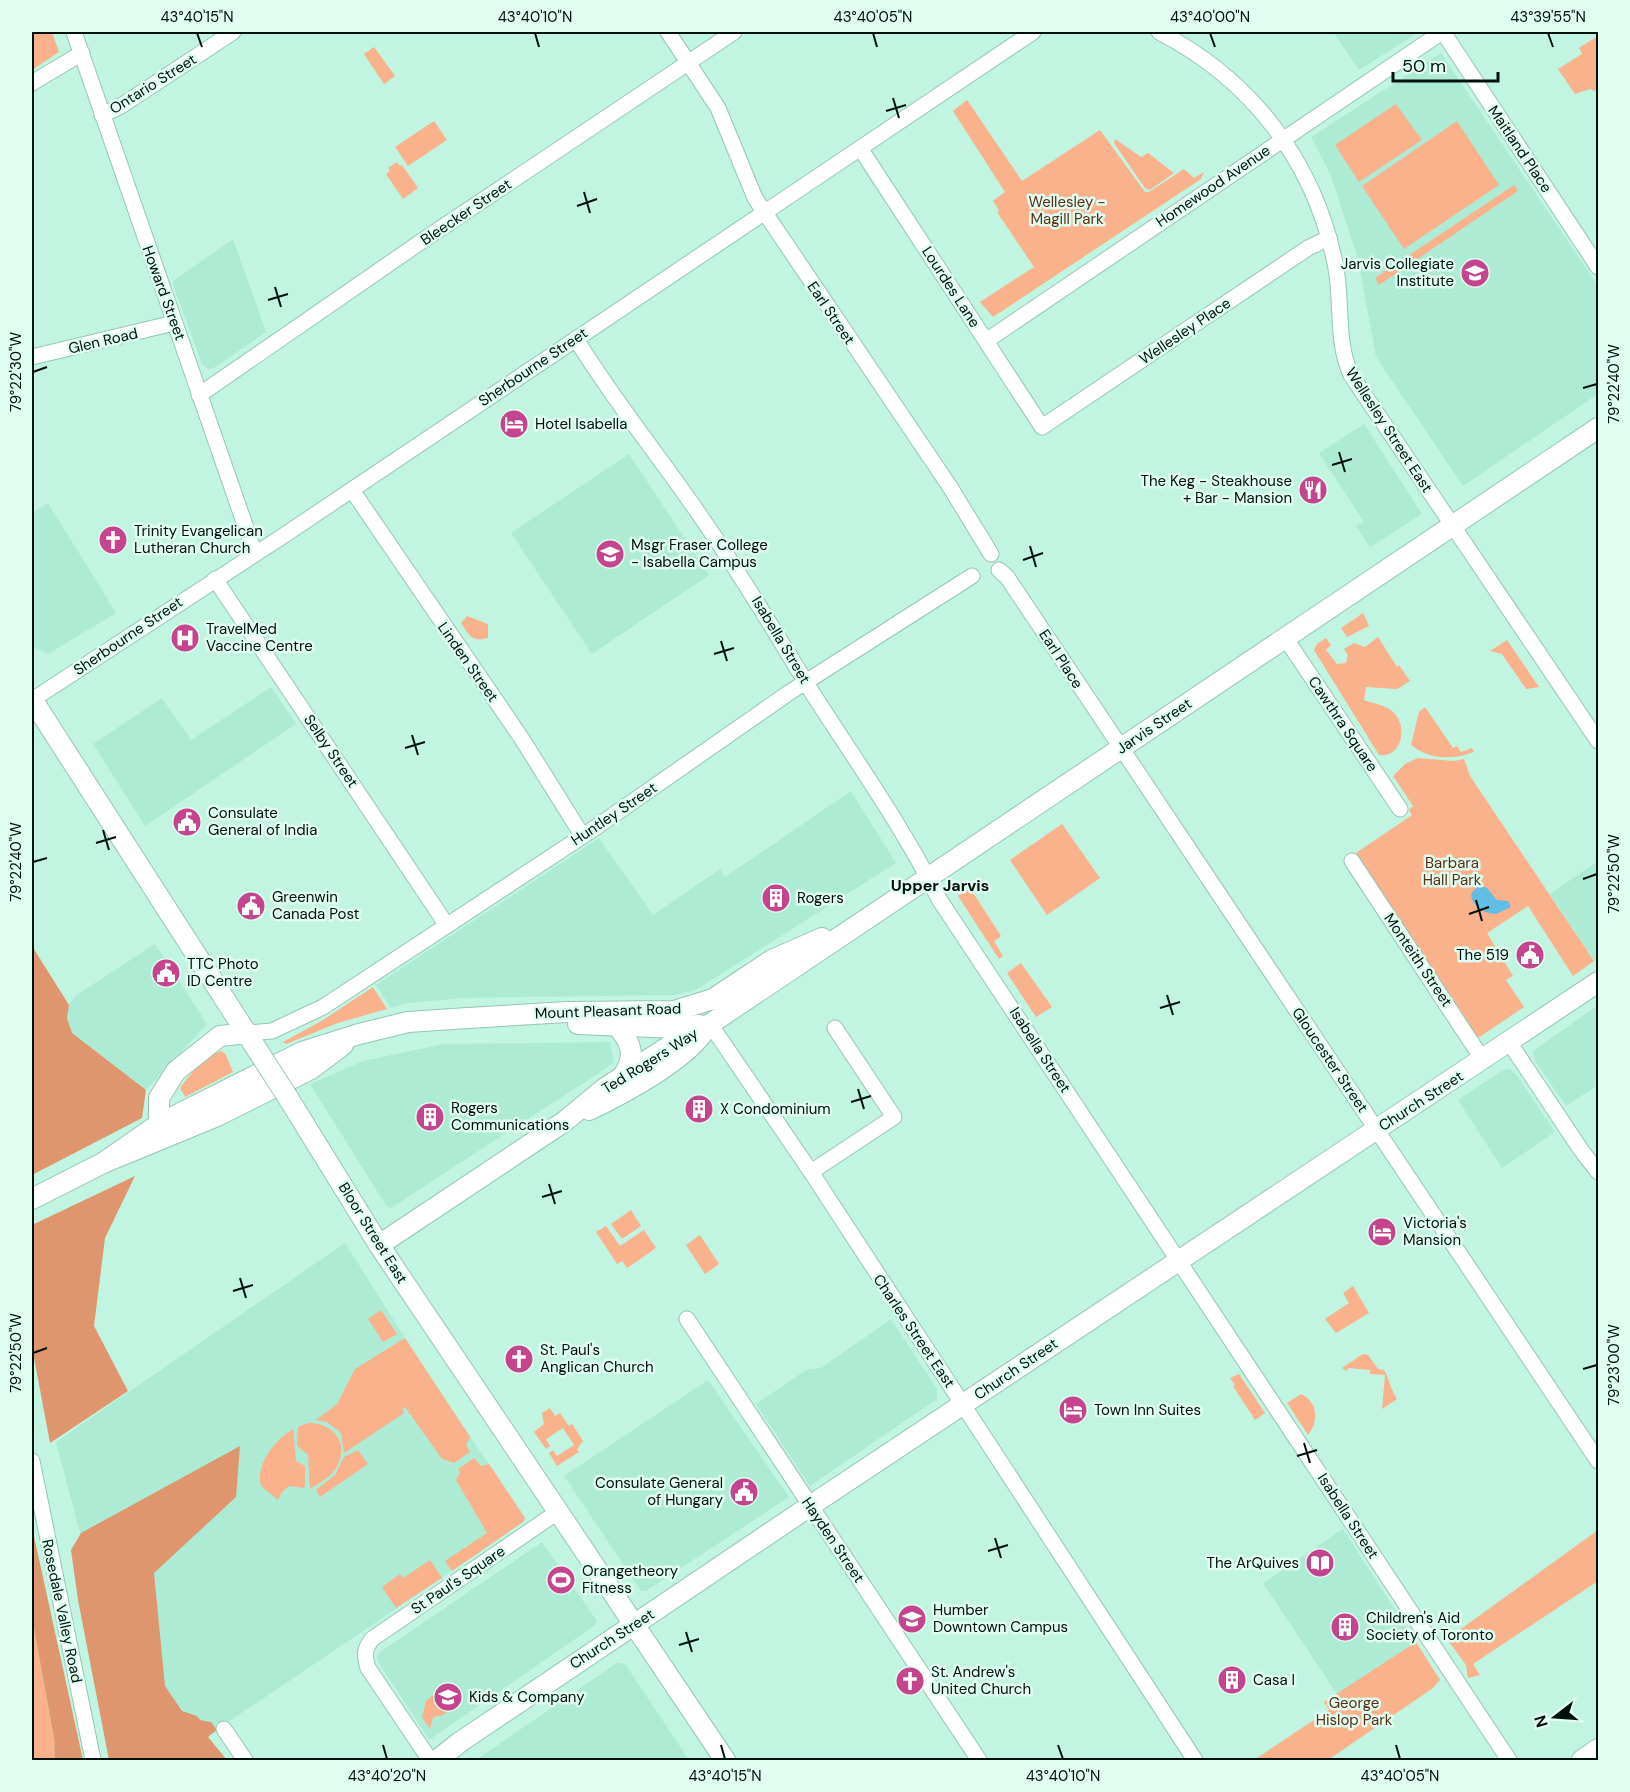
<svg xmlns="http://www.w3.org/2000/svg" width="1630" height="1792" viewBox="0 0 1630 1792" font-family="'DM Sans',sans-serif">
	<rect width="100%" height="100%" fill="#c1f5e1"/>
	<g fill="#aeebd4">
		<path d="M1333,32h86l-60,38z"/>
		<path d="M1441,53l157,233v108l-135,92 -87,-129 -18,-98 -27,-83 -20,-39z"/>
		<path d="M233,239l33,93 -50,35 -8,2 -6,-5 -30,-82z"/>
		<path d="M1364,424l58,90 -52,33 -14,-21 8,-4 -45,-69z"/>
		<path d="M629,454l80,121 -117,79 -81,-121z"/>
		<path d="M48,503l68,110 -68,41 -16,-8v-133z"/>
		<path d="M271,687l25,37 -151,102 -52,-82 69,-46 29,42z"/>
		<path d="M851,791l45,72 -200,127 -21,5 -211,3 -56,5 -17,5 -15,-23 223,-147 54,77 67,-46 5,8z"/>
		<path d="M1598,861v97l-4,3 -44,-67z"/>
		<path d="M155,944l52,80 -61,66 -74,-57 -5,-15 2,-13 6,-9z"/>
		<path d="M1598,1005v80l-32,21 -30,-44 -3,-11z"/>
		<path d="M610,1042l4,21 -223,145 -4,-1 -77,-123 53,-23 81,-17z"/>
		<path d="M1509,1069l7,5 39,58 -53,36 -44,-68 45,-30z"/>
		<path d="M345,1243l76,120 104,155 -2,4 -77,53 -274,185 -87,-208 -29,-110z"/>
		<path d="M891,1319l46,70v10l-127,87 -54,-82 50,-34 15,-2z"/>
		<path d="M708,1380l81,117 -143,94h-5l-77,-115z"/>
		<path d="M1343,1529l73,113 -79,52 -74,-111z"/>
		<path d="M542,1542l55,79 -3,5 -165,114 -52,-80v-6z"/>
		<path d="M618,1662l7,2 64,96h-213z"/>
	</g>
	<g fill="#f9b28c">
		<path d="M32,32h20l7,20 -27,18z"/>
		<path d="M1598,36v56l-8,-3 -15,5 -17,-25 24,-15 -3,-6z"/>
		<path d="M374,47l21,29 -11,8 -20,-30z"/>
		<path d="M967,100l55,81 78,-51 45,62h4l35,-23 10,9 10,-6 -3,7 -208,138 -13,-15 54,-35 -37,-55 2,-2 -6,-9 12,-9 -52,-81z"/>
		<path d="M1396,104l26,36 -63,42 -24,-37z"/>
		<path d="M434,121l13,19 -39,26 -13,-19z"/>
		<path d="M1457,121l42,64 -95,64 -42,-63z"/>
		<path d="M1115,139l26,18 7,-4 26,20 -24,17 -5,-2 -31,-45z"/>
		<path d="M397,162l3,4 2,-1 16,23 -15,11 -17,-25 4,-3 -2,-3z"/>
		<path d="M1514,185l4,6 -139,94 -4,-7z"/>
		<path d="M1363,613l6,13 -22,11 -6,-9z"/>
		<path d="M467,616l21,8v14c-17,4 -18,-2 -27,-15z"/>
		<path d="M1378,637l19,30 2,-2 11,16 -13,8 -31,-2 -2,13c10,4 24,5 31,14 13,15 6,44 -16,41l-65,-105 3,-6 9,-6 5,7 -5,5 11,14 9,-1 2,-8 -4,-6 10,-6 11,4z"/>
		<path d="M1507,640l32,47 -13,2 -24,-35 -12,-3z"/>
		<path d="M1425,707l28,41 4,-2 4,6 11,-4 2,4c-22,8 -44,8 -63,-7l8,-33z"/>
		<path d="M1418,758l36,3 10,-2 6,17 124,185 -21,15 -45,-70 -41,27 26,43 -7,4 18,27 -46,31 -122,-185 56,-38 -3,-5 4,-4 -20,-30 12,-12z"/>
		<path d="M1062,824l38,54 -53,37 -37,-55z"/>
		<path d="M970,888l31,48 -7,5 9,15 -4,3 -41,-63z"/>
		<path d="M1021,963l31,44 -16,10 -29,-44z"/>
		<path d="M373,987l14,22 -49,14 -52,21 -3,-2 40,-22z"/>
		<path d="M222,1051l4,4 7,17 -48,25 -5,-9c10,-14 25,-32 42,-37z"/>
		<path d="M631,1210l10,16 -19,13 -11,-15z"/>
		<path d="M606,1226l14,20 24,-16 12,18 -29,20 -5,-7 -5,3 -21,-32z"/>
		<path d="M700,1235l19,29 -14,10 -19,-29z"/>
		<path d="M1353,1286l16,27 -33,20 -11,-14 24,-16 -6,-10z"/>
		<path d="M381,1310l16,24 -14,8 -15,-23z"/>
		<path d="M405,1338l65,99 -4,8 4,7 -16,11 -12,-4 -37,-52 -3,2 2,4 -60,40 -3,-20 -14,-11 -11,-2 21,-16 18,-35z"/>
		<path d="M1363,1354l5,1 10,14 6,1c6,10 6,18 13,29l-15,10 3,-34 -15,-1v-4l-22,-2 -1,3 -5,-3z"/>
		<path d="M1239,1374l26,39 -10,7 -22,-34 2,-1 -5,-7z"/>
		<path d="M1301,1394c17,8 18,27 7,41l-21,-32z"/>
		<path d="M550,1408l5,8 5,-3 9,13 3,-2 11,17 -6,8 2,3 -22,14 -8,-13 4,-3 4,6 17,-11 -11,-17 -17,11 4,7 -4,3 -12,-17 10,-8 -2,-11z"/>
		<path d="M308,1423c25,-1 43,21 28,45 -6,10 -17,15 -26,21l-2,-34 -11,-9 1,-19z"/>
		<path d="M293,1429l3,32 9,5v19l-1,3 -15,-2 -7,6 -4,8 -17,-14c-6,-22 14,-46 32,-57z"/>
		<path d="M358,1450l10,14 -48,33 -4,-7 19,-15 9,-18z"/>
		<path d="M474,1458l7,8 8,-2 36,54 -2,4 -71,49 -7,-10 42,-28 -31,-53 4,-8 -2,-3z"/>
		<path d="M1598,1530v51l-125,83 7,11 -12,3 -2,-13 -19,-26z"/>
		<path d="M430,1560l12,18 -46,30 -14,-21 18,-13 3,4z"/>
		<path d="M32,1618l22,120 1,22h-23z"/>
		<path d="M1416,1642l24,38 -7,8 -105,72h-74l75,-50 -5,-8z"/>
		<path d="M433,1695l4,6 20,4 -14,10 -10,2 -3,12 -8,-12 4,-16z"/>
	</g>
	<g fill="#df966f">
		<path d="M32,946l37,59 -2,13 5,15 74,57 -4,28 -110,57z"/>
		<path d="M135,1176l-30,62 -11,88 34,65 -78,52 -18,-96v-122z"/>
		<path d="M240,1446l-4,51 -82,76 11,113 17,25 15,5 3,4 11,2 6,8 -9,7 19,23h-118l-31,-160 -7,-50 10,-17z"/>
		<path d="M32,1527l51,233h-28l-1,-22 -22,-120z"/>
	</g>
	<path fill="#62bde4" d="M1477,887h9l11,13 11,1 3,6 -15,7c-13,-1 -24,-7 -25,-20z"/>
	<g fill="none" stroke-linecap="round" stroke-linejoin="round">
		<g stroke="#94c7b3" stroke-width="17">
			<g id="minor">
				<path d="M74,32l181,522"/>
				<path d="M668,32l50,76 37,90 195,289 41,67"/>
				<path d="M1159,32c92,47 155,129 176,231 8,36 0,77 16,112l247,366"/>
				<path d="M1443,32l155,235"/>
				<path d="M32,83l50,-30"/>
				<path d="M102,115l19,-9 112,-74"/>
				<path d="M860,148l182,279 266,-179 21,-10"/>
				<path d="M576,339c38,62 84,118 125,178 40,57 75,117 112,177 43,67 90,133 126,205l570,861"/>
				<path d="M986,341l456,-309"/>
				<path d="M32,357l142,-34"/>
				<path d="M199,395l223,-154 312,-209"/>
				<path d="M352,490l170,249 60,96"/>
				<path d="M999,570l8,7 591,884"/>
				<path d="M215,579l231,345"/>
				<path d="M1286,639l114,170"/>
				<path d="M32,700l254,-166 747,-502"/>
				<path d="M1352,861l131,199"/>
				<path d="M710,1024l101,148 384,588"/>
				<path d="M247,1033l25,-2 51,-24 269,-177 198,-138 182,-116"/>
				<path d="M1509,1042l72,108 17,22"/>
				<path d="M811,1172l83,-55 -59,-89"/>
				<path d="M687,1319l292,441"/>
				<path d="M32,1461l61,299"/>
				<path d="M224,1729l21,31"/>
				<path d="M430,1760l-62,-92c-4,-13 -4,-18 4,-29l187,-128"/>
			</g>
		</g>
		<g stroke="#94c7b3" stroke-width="22">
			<g id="major">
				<path d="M32,699l226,352"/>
				<path d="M578,1024l99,4 22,-3"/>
				<path d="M617,1026c15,17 19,30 6,50"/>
				<path d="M287,1096l92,149 346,515"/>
				<path d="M589,1110c34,-16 93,-48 114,-77"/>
				<path d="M159,1124v-26l17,-27 44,-35 27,-3"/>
				<path d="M103,1163l56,-39 143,-72 57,-18 49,-12 60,-4 99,-6 107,-1 39,-12 59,-39 50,-22"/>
				<path d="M32,1199l71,-36 114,-47 94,-47 32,-24"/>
				<path d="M379,1245l186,-124 40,-33 67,-44 38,-20 888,-596"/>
				<path d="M437,1760l23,-18 350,-236 788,-524"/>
				<path d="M1582,1760l16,-11"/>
			</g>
		</g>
		<use href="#minor" stroke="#fff" stroke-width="15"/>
		<use href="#major" stroke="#fff" stroke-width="20"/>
		<g stroke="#94c7b3" stroke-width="22" stroke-linecap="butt">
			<path id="major-bridge" d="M258,1051l29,45"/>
		</g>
		<use href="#major-bridge" stroke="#fff" stroke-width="20"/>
	</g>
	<path fill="none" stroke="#00100a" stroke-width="2" d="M197,33l5,14M535,33l4,14M873,33l4,14M1210,33l5,14M1548,33l5,14M893,98l6,20M886,111l20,-6M584,192l6,21M577,206l20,-7M275,287l6,20M268,300l20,-6M33,372l14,-5M1583,388l14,-4M1339,452l6,20M1332,465l20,-6M1030,546l6,21M1023,560l20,-7M721,641l6,20M714,654l20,-6M412,735l6,20M405,748l20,-6M103,830l6,20M96,843l20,-6M33,862l14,-4M1583,879l14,-5M1476,900l6,21M1469,914l20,-7M1167,995l6,20M1160,1008l20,-6M858,1089l6,20M851,1102l20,-6M549,1184l6,20M542,1197l20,-6M240,1278l6,20M233,1291l20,-6M33,1353l14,-5M1583,1369l14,-4M1304,1443l6,20M1297,1456l20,-6M995,1538l6,20M988,1551l20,-6M686,1632l6,20M679,1645l20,-6M383,1745l4,14M721,1745l4,14M1058,1745l5,14M1396,1745l4,14"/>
	<defs>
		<g id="school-disc" transform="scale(1.5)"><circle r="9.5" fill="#c4448d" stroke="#dffdf1"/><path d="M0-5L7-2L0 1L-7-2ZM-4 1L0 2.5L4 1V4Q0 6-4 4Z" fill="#fff"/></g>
		<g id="hotel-disc" transform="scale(1.5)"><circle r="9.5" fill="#c4448d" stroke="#dffdf1"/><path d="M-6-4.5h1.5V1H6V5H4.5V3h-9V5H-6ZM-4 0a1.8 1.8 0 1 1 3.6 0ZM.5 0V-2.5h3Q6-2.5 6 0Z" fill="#fff"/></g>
		<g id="restaurant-disc" transform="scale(1.5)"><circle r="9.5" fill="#c4448d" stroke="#dffdf1"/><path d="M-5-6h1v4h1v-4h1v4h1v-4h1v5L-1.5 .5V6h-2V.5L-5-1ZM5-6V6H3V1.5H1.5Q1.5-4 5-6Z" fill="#fff"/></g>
		<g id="church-disc" transform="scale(1.5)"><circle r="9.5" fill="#c4448d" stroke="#dffdf1"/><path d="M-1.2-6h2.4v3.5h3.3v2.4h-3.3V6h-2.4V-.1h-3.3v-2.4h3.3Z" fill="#fff"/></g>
		<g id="hospital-disc" transform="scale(1.5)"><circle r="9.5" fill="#c4448d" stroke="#dffdf1"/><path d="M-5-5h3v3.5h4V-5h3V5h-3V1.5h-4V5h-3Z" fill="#fff"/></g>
		<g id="civic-disc" transform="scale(1.5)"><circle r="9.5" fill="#c4448d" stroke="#dffdf1"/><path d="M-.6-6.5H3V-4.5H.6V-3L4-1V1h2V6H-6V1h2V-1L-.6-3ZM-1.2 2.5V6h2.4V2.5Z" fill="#fff"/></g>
		<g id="building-disc" transform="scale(1.5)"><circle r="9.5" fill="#c4448d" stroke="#dffdf1"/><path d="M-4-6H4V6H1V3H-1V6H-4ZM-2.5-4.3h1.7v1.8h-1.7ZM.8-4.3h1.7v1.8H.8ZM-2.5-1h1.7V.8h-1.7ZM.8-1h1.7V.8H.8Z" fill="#fff"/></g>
		<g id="library-disc" transform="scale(1.5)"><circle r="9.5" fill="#c4448d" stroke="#dffdf1"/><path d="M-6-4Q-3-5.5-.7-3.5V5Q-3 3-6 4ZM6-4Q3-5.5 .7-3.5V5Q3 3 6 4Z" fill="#fff"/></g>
		<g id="stadium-disc" transform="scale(1.5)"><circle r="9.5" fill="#c4448d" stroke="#dffdf1"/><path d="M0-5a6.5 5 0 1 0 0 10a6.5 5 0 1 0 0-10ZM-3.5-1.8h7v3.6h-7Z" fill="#fff"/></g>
		<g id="university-disc" transform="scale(1.5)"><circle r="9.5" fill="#c4448d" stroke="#dffdf1"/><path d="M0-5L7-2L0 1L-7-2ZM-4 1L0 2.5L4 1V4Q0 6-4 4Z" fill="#fff"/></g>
	</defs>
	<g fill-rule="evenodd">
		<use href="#school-disc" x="1475" y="273"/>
		<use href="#hotel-disc" x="514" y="424"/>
		<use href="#restaurant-disc" x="1313" y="490"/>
		<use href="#church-disc" x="113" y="540"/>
		<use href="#school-disc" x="610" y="554"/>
		<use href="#hospital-disc" x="185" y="638"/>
		<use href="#civic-disc" x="187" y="822"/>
		<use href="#building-disc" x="776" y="898"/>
		<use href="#civic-disc" x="251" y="906"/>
		<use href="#civic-disc" x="1530" y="955"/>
		<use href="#civic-disc" x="166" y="973"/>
		<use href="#building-disc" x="699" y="1109"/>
		<use href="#building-disc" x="430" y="1117"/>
		<use href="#hotel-disc" x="1382" y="1232"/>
		<use href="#church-disc" x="519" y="1359"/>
		<use href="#hotel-disc" x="1073" y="1410"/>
		<use href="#civic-disc" x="744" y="1492"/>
		<use href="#library-disc" x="1320" y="1563"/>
		<use href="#stadium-disc" x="561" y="1580"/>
		<use href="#university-disc" x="912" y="1619"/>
		<use href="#building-disc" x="1345" y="1627"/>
		<use href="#building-disc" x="1232" y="1680"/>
		<use href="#church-disc" x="910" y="1681"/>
		<use href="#school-disc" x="448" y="1697"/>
	</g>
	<g text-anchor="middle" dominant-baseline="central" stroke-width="5" stroke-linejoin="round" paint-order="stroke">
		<g font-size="15" fill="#00100a" stroke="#dffdf1">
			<text transform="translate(153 84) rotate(-32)">Ontario Street</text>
			<text transform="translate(1520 149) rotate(56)">Maitland Place</text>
			<text transform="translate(1213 186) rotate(-34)">Homewood Avenue</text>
			<text transform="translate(466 212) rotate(-34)">Bleecker Street</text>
			<text transform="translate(951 287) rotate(57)">Lourdes Lane</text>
			<text transform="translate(164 293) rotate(70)">Howard Street</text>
			<text transform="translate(831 313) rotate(56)">Earl Street</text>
			<text transform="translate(1185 331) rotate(-34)">Wellesley Place</text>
			<text transform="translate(103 341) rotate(-13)">Glen Road</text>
			<text transform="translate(533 367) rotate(-34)">Sherbourne Street</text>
			<text transform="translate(1389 430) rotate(57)">Wellesley Street East</text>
			<text transform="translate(128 636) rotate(-34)">Sherbourne Street</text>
			<text transform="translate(781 640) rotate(59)">Isabella Street</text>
			<text transform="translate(1061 659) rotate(57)">Earl Place</text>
			<text transform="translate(468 662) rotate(55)">Linden Street</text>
			<text transform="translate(1343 724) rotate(56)">Cawthra Square</text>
			<text transform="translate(1154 726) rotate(-34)">Jarvis Street</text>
			<text transform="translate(331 751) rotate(56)">Selby Street</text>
			<text transform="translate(614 814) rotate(-34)">Huntley Street</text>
			<text transform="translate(1418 960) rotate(56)">Monteith Street</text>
			<text transform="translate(608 1011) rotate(-2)">Mount Pleasant Road</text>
			<text transform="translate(1040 1050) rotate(57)">Isabella Street</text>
			<text transform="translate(1330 1060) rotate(56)">Gloucester Street</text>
			<text transform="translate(650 1061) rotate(-32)">Ted Rogers Way</text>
			<text transform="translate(1421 1101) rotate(-33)">Church Street</text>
			<text transform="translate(373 1233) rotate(58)">Bloor Street East</text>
			<text transform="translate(914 1331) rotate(56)">Charles Street East</text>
			<text transform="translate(1016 1369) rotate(-34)">Church Street</text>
			<text transform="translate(1348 1516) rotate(57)">Isabella Street</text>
			<text transform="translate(833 1540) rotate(56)">Hayden Street</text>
			<text transform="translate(458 1580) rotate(-34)">St Paul's Square</text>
			<text transform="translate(62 1611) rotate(78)">Rosedale Valley Road</text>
			<text transform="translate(612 1639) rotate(-33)">Church Street</text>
		</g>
		<g font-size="15" fill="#5d2e11" stroke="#dffdf1">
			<text x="1067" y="202">Wellesley -<tspan x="1067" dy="17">Magill Park</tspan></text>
			<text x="1452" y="863">Barbara<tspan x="1452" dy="17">Hall Park</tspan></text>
			<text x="1354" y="1703">George<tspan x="1354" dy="17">Hislop Park</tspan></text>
		</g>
		<g font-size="15" fill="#00100a" stroke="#dffdf1" text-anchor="start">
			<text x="1454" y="264" text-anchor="end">Jarvis Collegiate<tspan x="1454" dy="17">Institute</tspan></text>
			<text x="535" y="424">Hotel Isabella</text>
			<text x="1292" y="481" text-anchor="end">The Keg - Steakhouse<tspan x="1292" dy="17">+ Bar - Mansion</tspan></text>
			<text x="134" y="531">Trinity Evangelican<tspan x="134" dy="17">Lutheran Church</tspan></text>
			<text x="631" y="545">Msgr Fraser College<tspan x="631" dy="17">- Isabella Campus</tspan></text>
			<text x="206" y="629">TravelMed<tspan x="206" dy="17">Vaccine Centre</tspan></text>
			<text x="208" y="813">Consulate<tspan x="208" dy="17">General of India</tspan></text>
			<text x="272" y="897">Greenwin<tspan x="272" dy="17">Canada Post</tspan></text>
			<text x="797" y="898">Rogers</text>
			<text x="1509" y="955" text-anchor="end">The 519</text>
			<text x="187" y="964">TTC Photo<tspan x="187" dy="17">ID Centre</tspan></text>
			<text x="451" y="1108">Rogers<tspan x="451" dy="17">Communications</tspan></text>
			<text x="720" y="1109">X Condominium</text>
			<text x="1403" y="1223">Victoria's<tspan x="1403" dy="17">Mansion</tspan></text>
			<text x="540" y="1350">St. Paul's<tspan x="540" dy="17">Anglican Church</tspan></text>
			<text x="1094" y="1410">Town Inn Suites</text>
			<text x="723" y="1483" text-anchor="end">Consulate General<tspan x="723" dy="17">of Hungary</tspan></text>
			<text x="1299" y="1563" text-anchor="end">The ArQuives</text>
			<text x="582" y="1571">Orangetheory<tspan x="582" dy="17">Fitness</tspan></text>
			<text x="933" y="1610">Humber<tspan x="933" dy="17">Downtown Campus</tspan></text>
			<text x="1366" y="1618">Children's Aid<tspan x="1366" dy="17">Society of Toronto</tspan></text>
			<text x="931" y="1672">St. Andrew's<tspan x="931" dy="17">United Church</tspan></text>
			<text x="1253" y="1680">Casa I</text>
			<text x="469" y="1697">Kids &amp; Company</text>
		</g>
		<g font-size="16" font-weight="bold" fill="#00100a" stroke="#dffdf1">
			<text x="940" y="885">Upper Jarvis</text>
		</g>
	</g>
	<rect width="1630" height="1792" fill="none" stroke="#dffdf1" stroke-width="66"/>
	<g transform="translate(1555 1717) rotate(253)" stroke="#dffdf1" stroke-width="4.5" paint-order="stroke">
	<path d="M0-4.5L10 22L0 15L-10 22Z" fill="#00100a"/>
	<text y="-9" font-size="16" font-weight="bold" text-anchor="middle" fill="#00100a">N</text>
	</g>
	<path d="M1393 72v9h105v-9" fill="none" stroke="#00100a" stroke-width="3"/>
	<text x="1402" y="72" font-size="18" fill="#00100a" stroke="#dffdf1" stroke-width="4.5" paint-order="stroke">50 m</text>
	<rect x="33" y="33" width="1564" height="1726" fill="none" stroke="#00100a" stroke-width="2"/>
	<g font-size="15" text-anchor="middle" fill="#00100a">
		<text x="197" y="22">43°40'15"N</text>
		<text x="535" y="22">43°40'10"N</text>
		<text x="873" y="22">43°40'05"N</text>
		<text x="1210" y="22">43°40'00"N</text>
		<text x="1548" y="22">43°39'55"N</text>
		<text transform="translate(16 372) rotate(-90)" y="5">79°22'30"W</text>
		<text transform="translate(1614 384) rotate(-90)" y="5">79°22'40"W</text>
		<text transform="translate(16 862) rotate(-90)" y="5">79°22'40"W</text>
		<text transform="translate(1614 874) rotate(-90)" y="5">79°22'50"W</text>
		<text transform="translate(16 1353) rotate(-90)" y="5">79°22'50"W</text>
		<text transform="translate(1614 1365) rotate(-90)" y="5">79°23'00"W</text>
		<text x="387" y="1781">43°40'20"N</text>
		<text x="725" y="1781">43°40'15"N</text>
		<text x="1063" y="1781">43°40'10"N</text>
		<text x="1400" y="1781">43°40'05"N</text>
	</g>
</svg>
